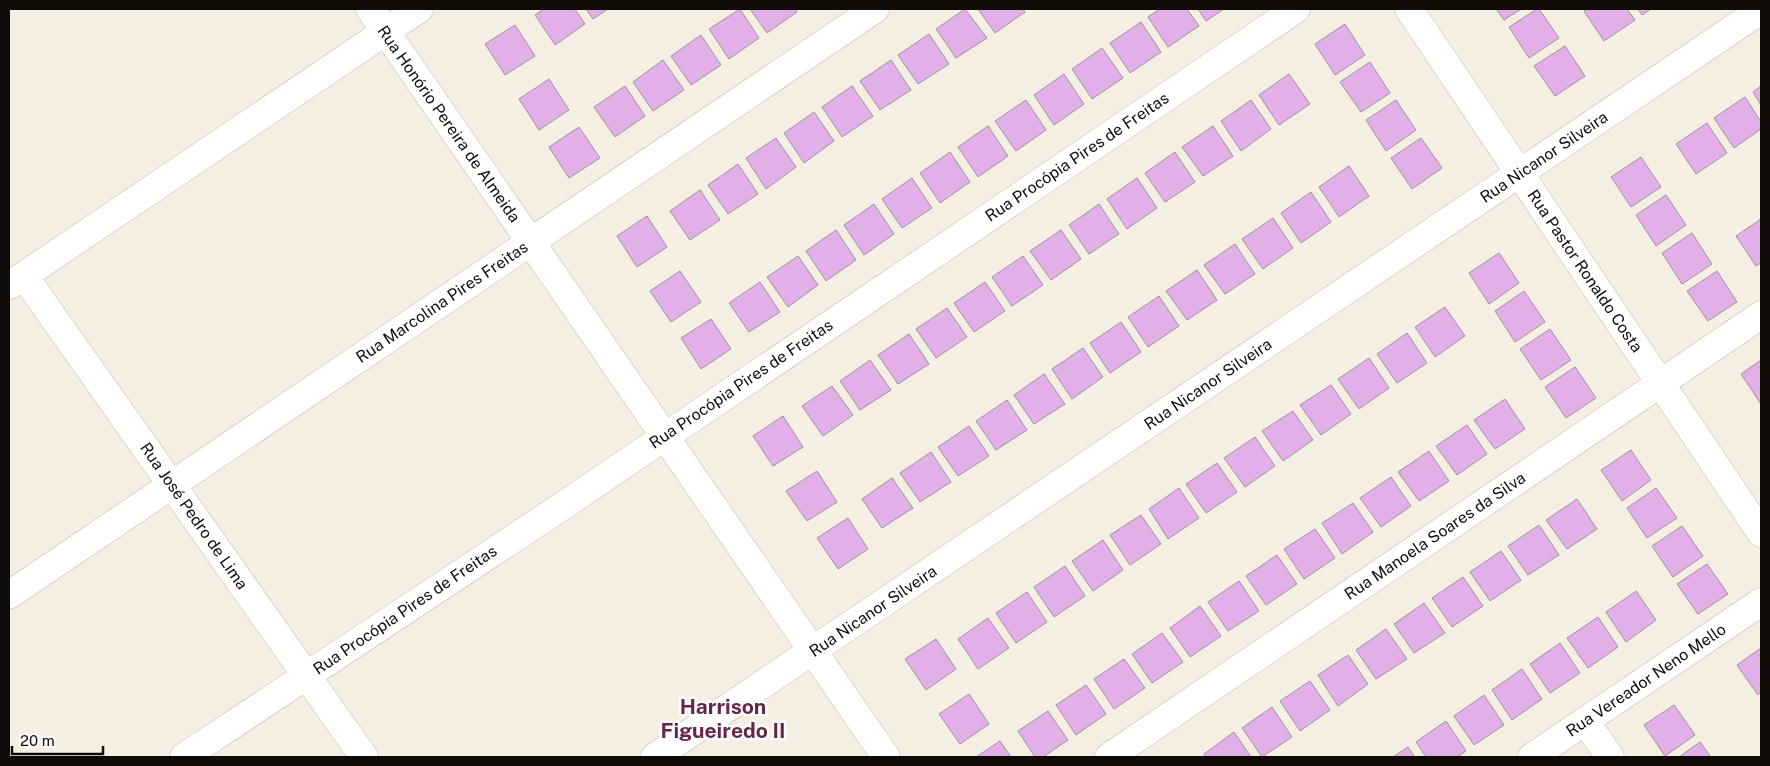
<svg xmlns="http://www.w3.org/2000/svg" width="1770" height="766" viewBox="0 0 1770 766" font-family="'Public Sans',sans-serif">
	<rect width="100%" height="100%" fill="#f5eee2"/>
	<g fill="#e2afe8" stroke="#9d949e">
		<path d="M544,9h31l10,15 -30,21 -20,-30z"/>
		<path d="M586,9h22l-15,10z"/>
		<path d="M740,9l19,29 -30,21 -20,-30z"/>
		<path d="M750,9h45l2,3 -30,21z"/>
		<path d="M965,9l22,29 -31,20 -20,-29z"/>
		<path d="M978,9h45l2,3 -30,21z"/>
		<path d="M1160,9h27l12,17 -31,21 -20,-30z"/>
		<path d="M1198,9h26l-18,12z"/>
		<path d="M1496,9h25l-17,11z"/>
		<path d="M1537,9h2l20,29 -30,20 -20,-31z"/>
		<path d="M1587,9h40l8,11 -31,21 -20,-30z"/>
		<path d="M1638,9h13l-9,6z"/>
		<path d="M1141,22l20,30 -31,21 -20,-30z"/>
		<path d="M1345,24l20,31 -30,20 -20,-31z"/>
		<path d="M515,25l20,31 -30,19 -20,-31z"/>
		<path d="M929,34l20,30 -31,20 -20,-29z"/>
		<path d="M701,35l20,30 -30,20 -20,-29z"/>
		<path d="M1565,46l20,30 -30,20 -21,-30z"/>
		<path d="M1102,48l21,30 -31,21 -20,-30z"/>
		<path d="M663,60l21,30 -31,21 -20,-29z"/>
		<path d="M891,60l20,30 -31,20 -20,-29z"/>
		<path d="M1370,62l20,31 -29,19 -21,-30z"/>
		<path d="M1064,74l20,30 -30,21 -20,-30z"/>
		<path d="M1289,74l21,30 -31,21 -20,-30z"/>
		<path d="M549,79l20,31 -30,20 -20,-31z"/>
		<path d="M625,86l20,30 -30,21 -21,-30z"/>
		<path d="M852,86l21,30 -31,21 -20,-30z"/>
		<path d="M1761,86v19l-8,-13z"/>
		<path d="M1745,97l16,25v7l-27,19 -20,-30z"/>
		<path d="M1026,100l20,30 -30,21 -21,-30z"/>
		<path d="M1251,100l20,29 -30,22 -20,-30z"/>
		<path d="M1396,100l20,30 -30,21 -20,-31z"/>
		<path d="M814,112l20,29 -30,22 -20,-30z"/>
		<path d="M1707,123l20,30 -31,21 -20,-30z"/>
		<path d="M988,126l20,30 -30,21 -20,-30z"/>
		<path d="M1213,126l20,30 -30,20 -21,-29z"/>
		<path d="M579,127l21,31 -31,20 -20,-31z"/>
		<path d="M776,138l20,29 -30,22 -20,-31z"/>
		<path d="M1421,138l21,30 -30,21 -21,-31z"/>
		<path d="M950,152l20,30 -30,21 -20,-30z"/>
		<path d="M1175,152l20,30 -30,20 -20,-29z"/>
		<path d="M1641,157l20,30 -30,20 -20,-30z"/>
		<path d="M738,164l20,30 -30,20 -20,-29z"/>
		<path d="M1349,166l20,30 -30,21 -20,-30z"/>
		<path d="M912,178l20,30 -30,20 -20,-29z"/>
		<path d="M1137,178l20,30 -30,21 -20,-30z"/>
		<path d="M700,190l20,30 -30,20 -20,-29z"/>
		<path d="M1311,192l20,30 -30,21 -20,-30z"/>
		<path d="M1666,195l20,30 -30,21 -20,-31z"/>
		<path d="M874,204l20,30 -30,21 -20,-30z"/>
		<path d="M1099,204l20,30 -30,20 -20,-29z"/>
		<path d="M647,216l20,31 -30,20 -20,-31z"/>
		<path d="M1273,218l20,30 -30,21 -21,-30z"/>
		<path d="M1761,219v44l-5,3 -20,-30z"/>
		<path d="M836,230l20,30 -30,21 -20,-30z"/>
		<path d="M1061,230l20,29 -30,21 -21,-29z"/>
		<path d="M1692,233l20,31 -30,20 -20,-31z"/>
		<path d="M1235,244l20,30 -30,20 -21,-29z"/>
		<path d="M1499,253l20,30 -30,21 -20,-31z"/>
		<path d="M798,256l20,29 -30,22 -21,-30z"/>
		<path d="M1023,256l20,29 -31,21 -20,-29z"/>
		<path d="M1197,270l20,30 -30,20 -21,-29z"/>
		<path d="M680,271l21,31 -30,20 -21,-31z"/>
		<path d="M1717,271l20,31 -29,19 -21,-30z"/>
		<path d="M760,282l20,30 -31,20 -20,-29z"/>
		<path d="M985,282l20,29 -31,21 -20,-29z"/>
		<path d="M1524,291l21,31 -30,20 -20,-31z"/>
		<path d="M1159,296l20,30 -31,21 -20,-30z"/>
		<path d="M1445,307l20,29 -30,21 -20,-30z"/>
		<path d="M947,308l20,29 -31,21 -20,-29z"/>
		<path d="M711,319l20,30 -30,20 -20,-31z"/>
		<path d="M1121,322l20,30 -31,21 -20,-30z"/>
		<path d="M1550,329l21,31 -30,20 -21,-31z"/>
		<path d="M1407,333l20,30 -30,20 -20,-29z"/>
		<path d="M909,334l20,30 -31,20 -20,-29z"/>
		<path d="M1083,348l20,29 -31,22 -20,-30z"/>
		<path d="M1369,358l20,30 -30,21 -21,-30z"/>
		<path d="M870,360l21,30 -31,20 -20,-29z"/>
		<path d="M1761,360v44l-20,-30z"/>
		<path d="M1575,367l21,31 -30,20 -21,-31z"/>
		<path d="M1044,374l21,30 -31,20 -20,-29z"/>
		<path d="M1331,385l20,29 -30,21 -21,-30z"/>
		<path d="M832,386l21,29 -30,21 -21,-30z"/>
		<path d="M1505,399l20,30 -30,20 -21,-29z"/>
		<path d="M1007,400l20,30 -31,20 -20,-29z"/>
		<path d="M1293,411l20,29 -30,21 -21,-30z"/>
		<path d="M783,416l20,31 -30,19 -20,-30z"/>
		<path d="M1467,425l20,29 -30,21 -21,-29z"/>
		<path d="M969,426l20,30 -31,20 -20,-29z"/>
		<path d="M1255,437l20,29 -30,21 -21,-29z"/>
		<path d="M1631,450l20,30 -29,21 -21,-31z"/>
		<path d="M1429,451l20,30 -30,20 -21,-29z"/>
		<path d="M931,452l20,30 -31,20 -20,-29z"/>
		<path d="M1217,463l20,29 -31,21 -20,-29z"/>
		<path d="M817,471l20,31 -30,19 -21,-30z"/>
		<path d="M1391,477l20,29 -30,21 -21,-29z"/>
		<path d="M892,478l21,30 -31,20 -20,-29z"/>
		<path d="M1179,488l20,30 -31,21 -19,-30z"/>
		<path d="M1656,488l21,30 -30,20 -20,-30z"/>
		<path d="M1577,499l20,30 -30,20 -21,-29z"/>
		<path d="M1353,503l20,29 -31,22 -20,-31z"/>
		<path d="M1141,515l20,29 -31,21 -20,-30z"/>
		<path d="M848,518l20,31 -30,20 -21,-31z"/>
		<path d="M1539,525l20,30 -31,20 -20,-29z"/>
		<path d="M1682,526l21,30 -30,21 -21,-31z"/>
		<path d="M1315,529l20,29 -31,21 -20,-30z"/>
		<path d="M1103,540l20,30 -30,21 -21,-30z"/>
		<path d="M1501,551l20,29 -31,21 -20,-29z"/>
		<path d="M1277,555l20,29 -31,21 -20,-29z"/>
		<path d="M1707,564l21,30 -30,20 -21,-30z"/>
		<path d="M1065,566l20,30 -31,21 -20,-30z"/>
		<path d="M1463,577l20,29 -31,21 -20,-29z"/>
		<path d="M1239,581l20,30 -31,20 -20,-29z"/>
		<path d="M1636,591l20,29 -30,22 -20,-30z"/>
		<path d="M1027,592l20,30 -31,21 -20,-30z"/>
		<path d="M1424,603l21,30 -31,20 -20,-29z"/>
		<path d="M1200,606l21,30 -31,21 -20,-29z"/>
		<path d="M1598,617l20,30 -30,21 -21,-30z"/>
		<path d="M988,618l21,30 -31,21 -20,-30z"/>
		<path d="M1386,629l21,30 -31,20 -20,-29z"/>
		<path d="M1162,633l21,29 -31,21 -20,-29z"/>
		<path d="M936,639l20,30 -30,21 -21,-31z"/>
		<path d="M1560,643l20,30 -30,20 -20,-29z"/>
		<path d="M1761,648v44l-3,3 -21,-30z"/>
		<path d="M1348,655l20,29 -30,22 -20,-31z"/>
		<path d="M1124,659l21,29 -31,21 -20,-30z"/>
		<path d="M1522,669l20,30 -30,21 -20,-30z"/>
		<path d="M1310,681l20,29 -30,21 -20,-30z"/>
		<path d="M1086,685l20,29 -30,21 -20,-30z"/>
		<path d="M969,694l20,30 -29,20 -21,-30z"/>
		<path d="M1484,695l20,30 -30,20 -20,-29z"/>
		<path d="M1674,705l21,30 -30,21 -21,-31z"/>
		<path d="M1272,707l20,30 -30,20 -20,-29z"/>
		<path d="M1048,711l20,29 -25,17h-8l-17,-26z"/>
		<path d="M1446,721l20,30 -9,6h-31l-10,-15z"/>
		<path d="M1234,732l17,25h-45l-2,-3z"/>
		<path d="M1000,741l11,16h-35z"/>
		<path d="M1700,742l11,15h-32z"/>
		<path d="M1408,747l7,10h-22z"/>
	</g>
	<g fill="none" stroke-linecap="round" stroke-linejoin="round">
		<g stroke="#bfb8ad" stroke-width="29">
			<g id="minor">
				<path d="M370,9l516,748"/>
				<path d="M1409,9l352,524"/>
				<path d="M24,276l340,481"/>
				<path d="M10,285l409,-276"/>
				<path d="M9,595l866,-586"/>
				<path d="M1585,721l25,36"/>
				<path d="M184,757l386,-256 726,-492"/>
				<path d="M655,757l1106,-747"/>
				<path d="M1109,757l652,-442"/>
				<path d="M1532,757l229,-155"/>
			</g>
		</g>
		<use href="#minor" stroke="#fff" stroke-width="28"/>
	</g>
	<g text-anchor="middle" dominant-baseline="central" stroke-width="5" stroke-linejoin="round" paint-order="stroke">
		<g font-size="16" fill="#0e0b08" stroke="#fff">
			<text transform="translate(449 124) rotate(55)">Rua Honório Pereira de Almeida</text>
			<text transform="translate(1077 157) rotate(-34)">Rua Procópia Pires de Freitas</text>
			<text transform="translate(1544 157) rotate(-34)">Rua Nicanor Silveira</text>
			<text transform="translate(1585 271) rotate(56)">Rua Pastor Ronaldo Costa</text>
			<text transform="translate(442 302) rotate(-34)">Rua Marcolina Pires Freitas</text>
			<text transform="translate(741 384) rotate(-34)">Rua Procópia Pires de Freitas</text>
			<text transform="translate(1208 384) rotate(-34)">Rua Nicanor Silveira</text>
			<text transform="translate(194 516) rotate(55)">Rua José Pedro de Lima</text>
			<text transform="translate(1435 536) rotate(-34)">Rua Manoela Soares da Silva</text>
			<text transform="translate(405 610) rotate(-34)">Rua Procópia Pires de Freitas</text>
			<text transform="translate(873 611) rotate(-34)">Rua Nicanor Silveira</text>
			<text transform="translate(1646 680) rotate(-34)">Rua Vereador Neno Mello</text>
		</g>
		<g font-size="21" font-weight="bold" fill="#642547" stroke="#fff">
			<text x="723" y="706">Harrison<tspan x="723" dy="24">Figueiredo II</tspan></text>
		</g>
	</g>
	<rect width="1770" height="766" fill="none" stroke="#0e0b08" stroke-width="20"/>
	<path d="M12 746v8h91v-8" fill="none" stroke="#0e0b08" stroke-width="2.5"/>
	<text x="20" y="746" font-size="15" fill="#0e0b08" stroke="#ffffff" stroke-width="4" paint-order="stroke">20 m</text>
</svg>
